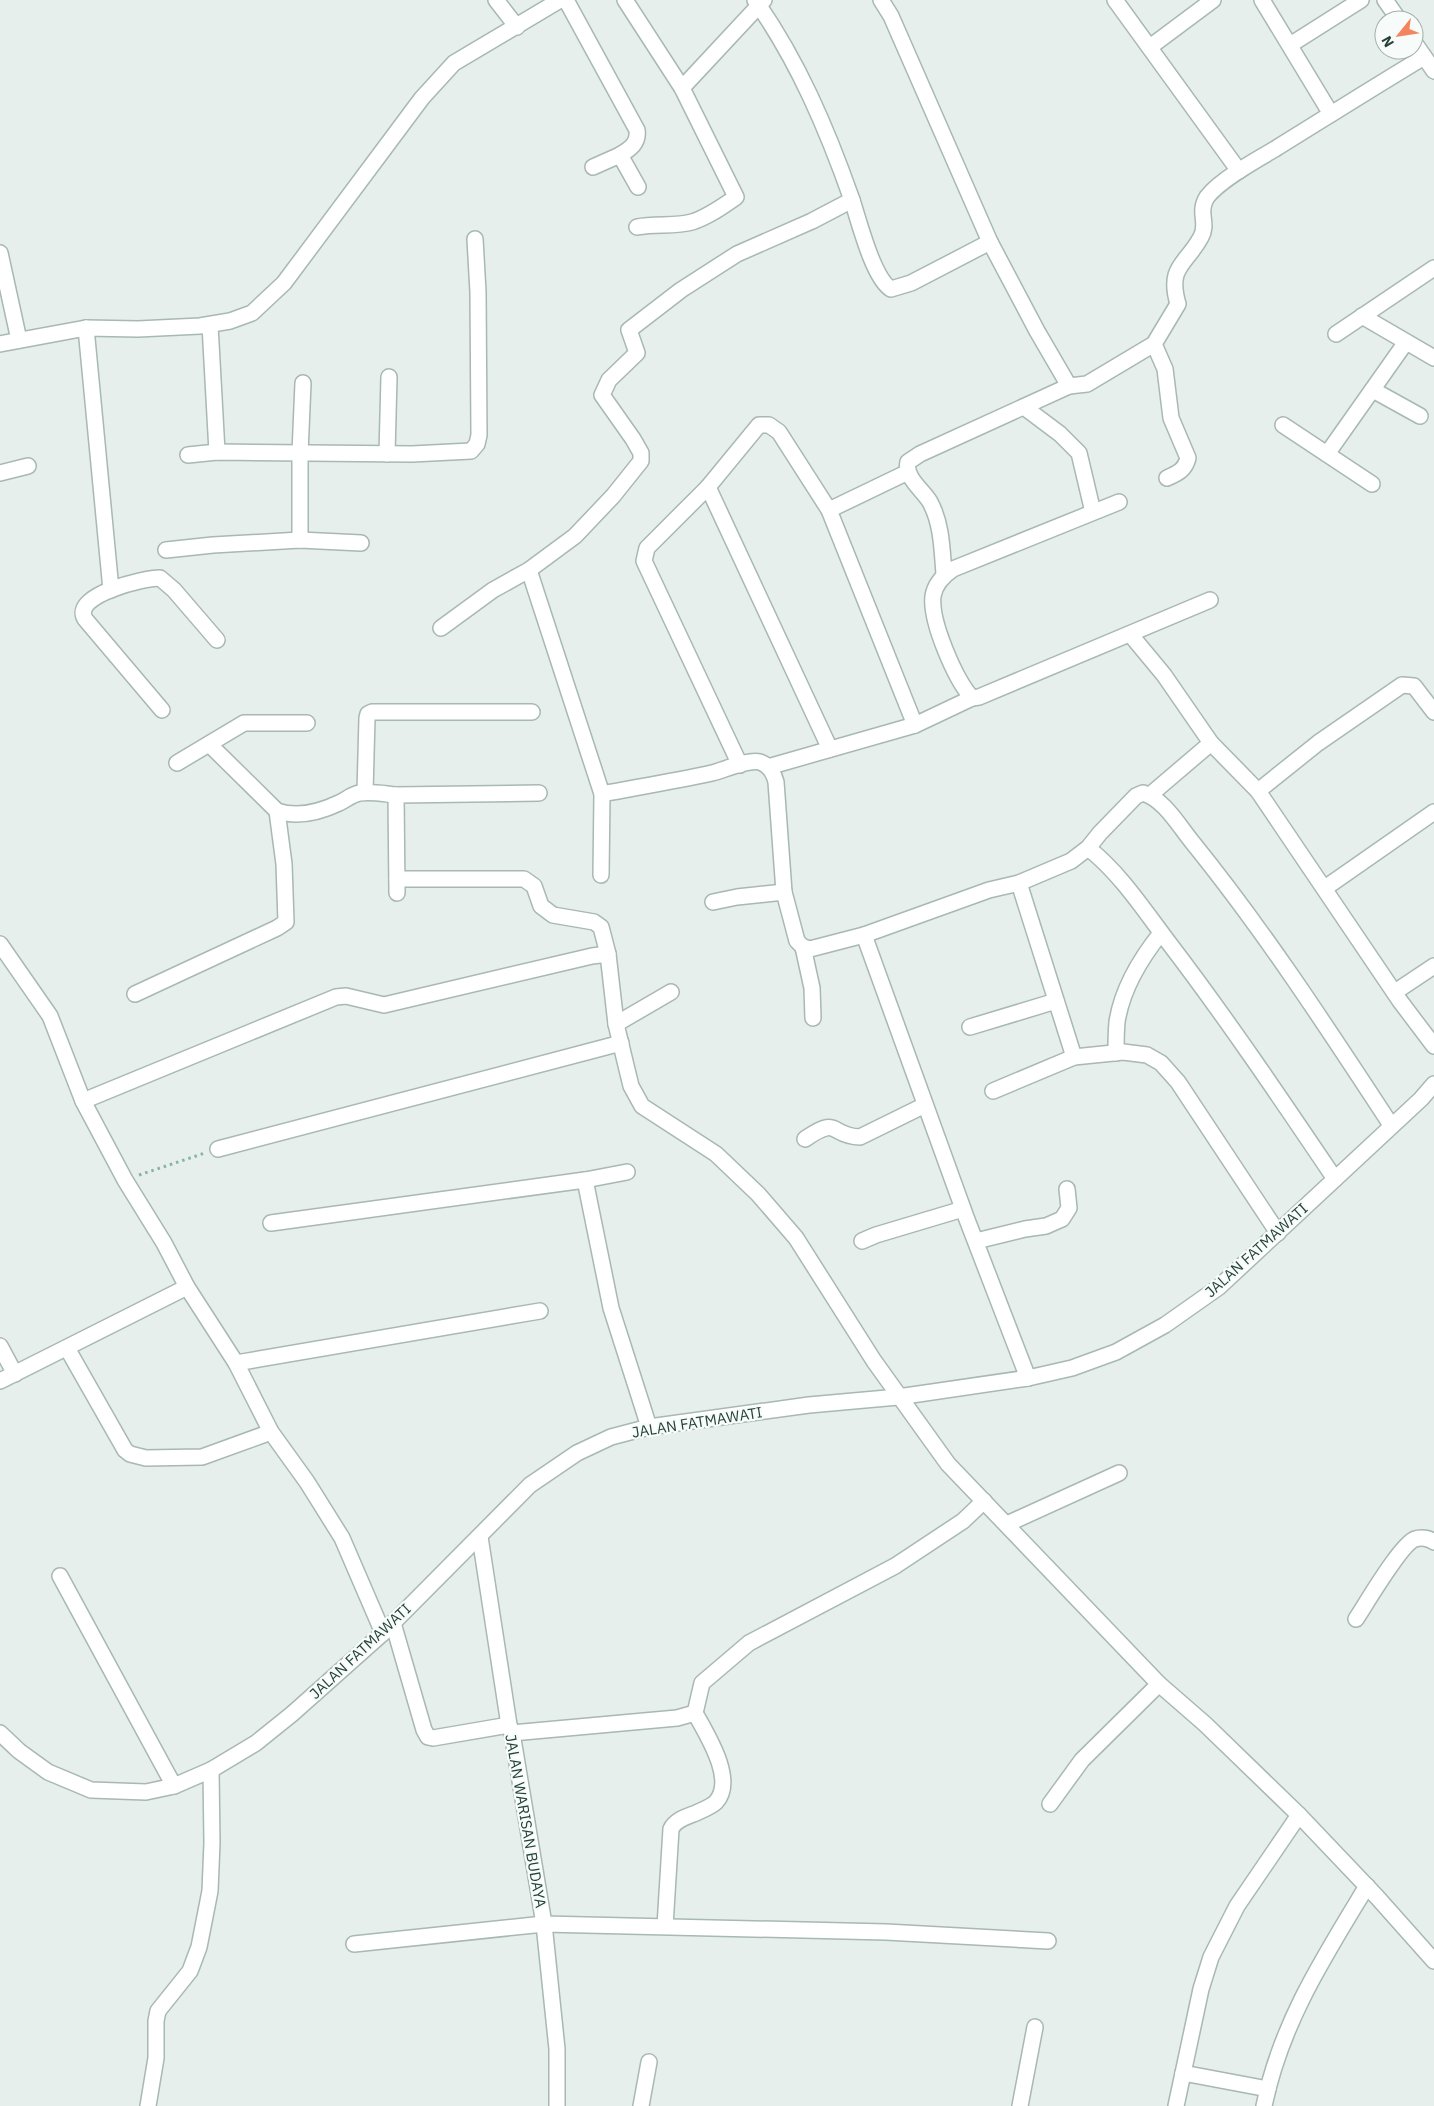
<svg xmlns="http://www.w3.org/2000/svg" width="1434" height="2106" viewBox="0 0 1434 2106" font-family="'IBM Plex Sans',sans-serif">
	<rect width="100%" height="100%" fill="#e6efeb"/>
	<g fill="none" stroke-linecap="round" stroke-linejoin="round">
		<g stroke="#a8b8b2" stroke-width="18">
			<g id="minor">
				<path d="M496,0l21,27"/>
				<path d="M566,0l71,130c2,13 -7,19 -17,25l18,32"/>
				<path d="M625,0l57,88 54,109c-13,9 -28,20 -44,25 -17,5 -37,1 -55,5"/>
				<path d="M881,0l10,16 99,226 47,89 32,55"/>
				<path d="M1115,0l124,171"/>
				<path d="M1262,0l69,114"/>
				<path d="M1385,0l14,20"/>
				<path d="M1414,42l20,29"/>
				<path d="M1290,45l71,-45"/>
				<path d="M1150,47l63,-47"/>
				<path d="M682,88l82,-88"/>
				<path d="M593,167l27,-12"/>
				<path d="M852,200c7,21 21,78 39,89l20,-6 79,-41"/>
				<path d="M0,253l19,87"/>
				<path d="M1362,316l72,42"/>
				<path d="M210,325l7,127"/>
				<path d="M86,328l25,262"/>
				<path d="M1336,334l98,-66"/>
				<path d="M0,344l86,-16 52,1 62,-3 30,-5 22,-8 32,-30 138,-185 32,-35 106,-63"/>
				<path d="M1154,344l11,25 6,49 17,40c-3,12 -10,15 -21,20"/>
				<path d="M1373,390l47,26"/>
				<path d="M1024,407l36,27 19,19 14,59"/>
				<path d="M1283,425l89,59"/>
				<path d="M387,454l2,-77"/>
				<path d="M1327,454l79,-112"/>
				<path d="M188,455l29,-3 195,2 59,-3 6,-7 2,-9 -1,-143 -3,-53"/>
				<path d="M0,473l28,-7"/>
				<path d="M708,487l122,262"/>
				<path d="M1119,502l-166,67c-9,6 -18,15 -20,27 -3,25 22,83 39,102l7,-1 231,-97"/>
				<path d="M829,510l79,-38"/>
				<path d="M300,540v-87l3,-70"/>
				<path d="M166,550l47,-5 87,-5 61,3"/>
				<path d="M529,570l73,224 -1,81"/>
				<path d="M944,574c-2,-24 -2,-50 -14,-72 -7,-12 -26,-25 -22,-40l12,-8 149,-68 18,-2 67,-40 24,-40c-11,-38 8,-39 23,-67 8,-14 -4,-24 6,-40 13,-17 49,-37 68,-48 50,-31 99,-62 149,-92"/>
				<path d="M441,628l52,-38 36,-20 46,-34 38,-40 28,-35v-8l-8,-14 -31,-44 7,-15 28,-27 -8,-23 52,-40 56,-36 75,-33 40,-21c-25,-71 -54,-139 -97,-200"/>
				<path d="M1130,634l34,41 47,68 47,48 142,210 34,45"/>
				<path d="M162,710l-77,-91c-14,-24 59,-41 75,-41l14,12 43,50"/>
				<path d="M209,744l68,67c21,7 43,1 62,-8 7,-3 13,-9 21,-10 11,-2 25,1 36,2"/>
				<path d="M177,763l67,-40h63"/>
				<path d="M740,765l-96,-204 3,-13 61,-61 51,-62h10l10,7 50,78 86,215"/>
				<path d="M768,767l147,-42 57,-27"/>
				<path d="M1258,791l60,-48 84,-58 12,1 20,26"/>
				<path d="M365,792l2,-74 1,-4 4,-2h160"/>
				<path d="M602,794c37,-7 73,-13 110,-21 12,-3 36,-14 48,-11 9,3 14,12 16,20l8,110 13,49 6,6 7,2 54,-14 125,-45 30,-7 52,-22 17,-13 12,-15 36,-37 7,-3c21,6 36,33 50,50 72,89 135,186 198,282"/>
				<path d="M1150,795l61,-52"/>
				<path d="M1088,848c32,25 56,62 81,95 58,76 112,156 166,236"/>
				<path d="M397,879h127l10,7 7,20 12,9 41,7 7,5 7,27 8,70 15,62 11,20 74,48 42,40 38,44 78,123 74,103 211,220 46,40 94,91 78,82 57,64"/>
				<path d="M1019,883l55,174"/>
				<path d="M1325,888l109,-76"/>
				<path d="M397,893l-1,-98 143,-2"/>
				<path d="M713,902l24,-5 47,-5"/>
				<path d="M864,935l102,282 62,161"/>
				<path d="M0,944l50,72 33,85"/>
				<path d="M803,947l9,41 1,30"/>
				<path d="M1395,992l39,-26"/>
				<path d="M135,994l142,-66 9,-6 -2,-58 -7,-53"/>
				<path d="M616,1024l55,-32"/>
				<path d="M970,1027l86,-26"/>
				<path d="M1116,1053c0,-10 0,-21 1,-31 5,-33 24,-64 44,-89"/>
				<path d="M993,1091l81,-34 49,-5 24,3 14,8 17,19 100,151"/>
				<path d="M805,1139c35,-24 24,-3 55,-2l65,-32"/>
				<path d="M218,1149l403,-106"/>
				<path d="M585,1180l26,128 38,119"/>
				<path d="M271,1223l314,-43 42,-8"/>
				<path d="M862,1241l14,-6 87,-26"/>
				<path d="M976,1241l49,-12 21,-3 16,-7 7,-11 -2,-19"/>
				<path d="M187,1287l-23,-44 -39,-63 -42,-79 253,-104 10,-1 38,9 208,-49 16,-2"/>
				<path d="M0,1346l15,28"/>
				<path d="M67,1348l58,102 5,4 16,4 56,-1 69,-25"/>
				<path d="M236,1363l304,-52"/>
				<path d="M0,1381l187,-94 49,76 35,69 36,50 35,56 41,95"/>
				<path d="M1007,1524l112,-51"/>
				<path d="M480,1537l29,188 3,8 32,191 13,125v57"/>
				<path d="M60,1576l114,210"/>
				<path d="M1356,1619c10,-15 45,-75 59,-80 6,-2 14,-1 19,3"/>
				<path d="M393,1623l31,107 4,7 5,1 76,-13"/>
				<path d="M512,1733l165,-15 18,-5 7,-30 47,-40 146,-77 68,-45 21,-20"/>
				<path d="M1050,1804l32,-44 77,-76"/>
				<path d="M665,1926l6,-97c4,-9 15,-12 25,-16 6,-3 15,-6 20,-11 20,-22 -9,-67 -21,-89"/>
				<path d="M354,1944l190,-20 342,8 162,9"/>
				<path d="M1183,2073l85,16"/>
				<path d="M148,2106l8,-48v-37l2,-10 32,-40 9,-24 11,-56 2,-48 -1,-73"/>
				<path d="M641,2106l8,-44"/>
				<path d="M1020,2106l15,-79"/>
				<path d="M1176,2106l25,-117 10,-32 26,-51 62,-91"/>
				<path d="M1264,2106c17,-83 60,-149 103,-220"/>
			</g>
		</g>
		<g stroke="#a8b8b2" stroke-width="18">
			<path id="tertiary" d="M0,1733l19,18 29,21 43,18 55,2 28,-6 37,-16 45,-27 36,-29 91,-81 147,-148 47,-32 34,-16 38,-10 160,-22 89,-8 130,-19 44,-10 44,-16 49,-27 54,-38 202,-188 13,-15"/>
		</g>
		<path stroke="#86b3a5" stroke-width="3" stroke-dasharray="2.5 4" stroke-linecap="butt" d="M139,1175l66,-22"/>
		<use href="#minor" stroke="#fff" stroke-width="15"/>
		<use href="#tertiary" stroke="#fff" stroke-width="15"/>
	</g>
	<g text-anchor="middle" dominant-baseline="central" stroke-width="4.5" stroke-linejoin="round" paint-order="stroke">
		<g font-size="15" fill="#24423a" stroke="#f7fbf9">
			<text transform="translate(1256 1250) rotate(-42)">JALAN FATMAWATI</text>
			<text transform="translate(697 1422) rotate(-9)">JALAN FATMAWATI</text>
			<text transform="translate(360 1651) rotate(-43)">JALAN FATMAWATI</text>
			<text transform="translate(526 1821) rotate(80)">JALAN WARISAN BUDAYA</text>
		</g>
	</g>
	<g transform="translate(1399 35) rotate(240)"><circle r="24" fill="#f7fbf9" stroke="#a3b1ad"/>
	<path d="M0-4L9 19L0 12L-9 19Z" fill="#f4845f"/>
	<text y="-8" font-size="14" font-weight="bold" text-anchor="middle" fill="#24423a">N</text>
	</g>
</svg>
